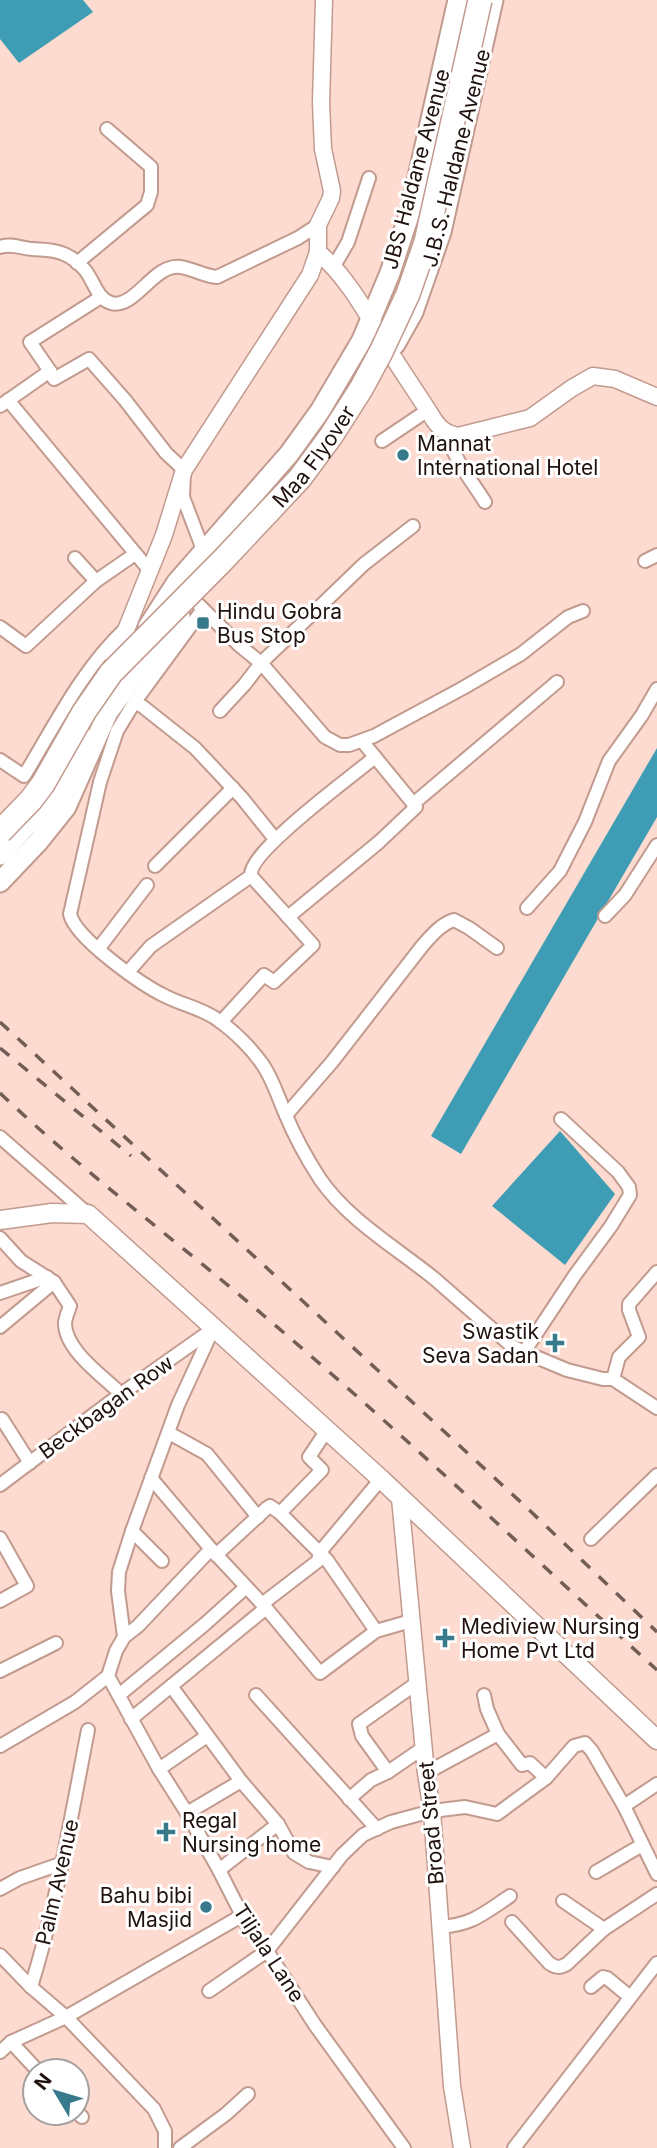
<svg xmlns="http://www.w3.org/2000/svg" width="657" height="2148" viewBox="0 0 657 2148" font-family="Inter,sans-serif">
	<rect width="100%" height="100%" fill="#fddbd0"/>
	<g fill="#3e9db4">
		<path d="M0,0h83l10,12 -74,51 -19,-24z"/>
		<path d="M657,748v69l-196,337 -30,-18z"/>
		<path d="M560,1131l55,63 -50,71 -73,-59z"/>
	</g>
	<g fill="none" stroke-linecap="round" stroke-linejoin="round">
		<g stroke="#c29a8e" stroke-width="16">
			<g id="minor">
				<path d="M0,247c10,-4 21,1 32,2 11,1 21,0 32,5 7,3 16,10 21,16 9,11 12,29 26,33 21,6 39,-30 59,-35 15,-5 31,8 47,9l81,-39 20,-13"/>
				<path d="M77,263l70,-58 4,-13v-25l-44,-38"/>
				<path d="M334,266l14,-24 21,-64"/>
				<path d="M50,371l4,8 35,-20 36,41 41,53 18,17 -1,27 22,58"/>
				<path d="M8,400l142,171"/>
				<path d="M0,406l50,-35 -20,-29 71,-45"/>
				<path d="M448,434c5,25 24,47 37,68"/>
				<path d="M382,441l46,-31"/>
				<path d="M75,558l21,23"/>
				<path d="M645,561l12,-6"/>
				<path d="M197,603l42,42 22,18 64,74 15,8h9l25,-9 89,-48 58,-34 47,-37 15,-6"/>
				<path d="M203,609l-69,94 -17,28 -17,51 -30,132c5,24 72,71 95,82 17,9 37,12 53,24 16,11 34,29 45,45 10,15 15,32 22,48 9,22 22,46 35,66 29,42 77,69 116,101 25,22 50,44 76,66l12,6 43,18 36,9h10l44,29"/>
				<path d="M0,627l26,19 70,-65 39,-27"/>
				<path d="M134,703l8,3 53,42 47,50 33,41"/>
				<path d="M220,711l25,-27 16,-21 103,-99 49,-38"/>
				<path d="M0,760l24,16c31,-51 57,-105 100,-146"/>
				<path d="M413,804l144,-122"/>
				<path d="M155,866l78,-78"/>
				<path d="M251,876l37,41 91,-75 37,-35 -54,-66"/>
				<path d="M527,908l33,-37 25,-49 24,-61 33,-46 15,-26"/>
				<path d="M605,916l20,-21 32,-50"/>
				<path d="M99,948l48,-63"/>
				<path d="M128,972l23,-26 100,-70c-4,-24 103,-101 124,-119"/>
				<path d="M221,1022l43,-47 10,7 39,-37 -25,-28"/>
				<path d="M286,1115l46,-53 91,-117c9,-10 18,-21 31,-25l15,8 28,20"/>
				<path d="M0,1137l88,77"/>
				<path d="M0,1238l21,23 33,21 16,24c-2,5 -4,11 -5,16 -1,28 38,54 56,72"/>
				<path d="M0,1293l47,-16"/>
				<path d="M0,1327l54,-45"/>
				<path d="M213,1329l-35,76 -46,126 -13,41 -1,19 6,46 -8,14 -8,25 51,93 28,44 32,57 30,59 18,22 48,74 89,123"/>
				<path d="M524,1352l51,-77 36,-49 19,-31 -1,-8 -11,-15 -57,-53"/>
				<path d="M613,1379l6,-22 20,-20 -10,-27v-6l28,-32"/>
				<path d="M2,1419l28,44"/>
				<path d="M327,1430l-18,27 13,13 -42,43 47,47 49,71"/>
				<path d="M169,1433l38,21 51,63"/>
				<path d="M0,1485l121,-91 92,-65"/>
				<path d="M132,1531l30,30"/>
				<path d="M0,1538l27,48 -27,15"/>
				<path d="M591,1539l66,-64"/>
				<path d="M211,1549l55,59 54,65 56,-42 35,-10"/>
				<path d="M216,1555l51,-47 3,-2 10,7"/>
				<path d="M262,1604l56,-43 2,-9 61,-73"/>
				<path d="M124,1637l14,-11 73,-77 -60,-71"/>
				<path d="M0,1671l56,-28"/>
				<path d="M171,1686l70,95 37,43 16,29 15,9 24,5"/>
				<path d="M119,1695l86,-71 40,-36"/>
				<path d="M256,1695l121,134"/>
				<path d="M131,1719l135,-111"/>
				<path d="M88,1730c-17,87 -31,173 -57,257l35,30 88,92 11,22v17"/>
				<path d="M498,1734l24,31 8,-2 16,15"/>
				<path d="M0,1746l75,-44 33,-26"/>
				<path d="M159,1769l48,-33"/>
				<path d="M388,1772l-26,-36 -3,-12 58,-41"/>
				<path d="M426,1773l72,-39 -11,-25 -3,-14"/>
				<path d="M349,1799l22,-19 17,-8 35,-24"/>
				<path d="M624,1806l33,-22"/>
				<path d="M187,1813l54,-32"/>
				<path d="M219,1870l59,-46"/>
				<path d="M596,1872l46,-27"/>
				<path d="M0,1889l20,-11 43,-15"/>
				<path d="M563,1901l41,28 53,-35"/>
				<path d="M512,1922l37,41c7,5 11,5 18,1l37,-35"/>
				<path d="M439,1927c33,-2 44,-13 71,-31"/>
				<path d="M0,1955l31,32"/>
				<path d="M591,1987l12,-10 4,1 23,19"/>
				<path d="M209,1991l58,-40 75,-96 21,-20 28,-13 41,-11 33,-4 32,7 49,-36 28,-32 11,-3 7,8 32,55 33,68"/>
				<path d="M11,2042l27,29"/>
				<path d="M0,2052l11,-10 55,-25 177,-102"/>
				<path d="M77,2112l5,5"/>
				<path d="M180,2148l46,-34 22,-20"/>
				<path d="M514,2148l143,-185"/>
			</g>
		</g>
		<g stroke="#c29a8e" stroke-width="19">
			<g id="tertiary">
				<path d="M318,252c32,28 50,64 72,100 14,23 30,45 44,68 7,10 12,13 24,16l72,-18 42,-30 21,-12 22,3 42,18"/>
				<path d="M110,670l54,-135 20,-65 126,-195 8,-23v-27l13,-27 1,-7 -9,-42 -2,-46 3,-103"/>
				<path d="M400,1498l26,275 6,38 20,275 10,62"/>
			</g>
		</g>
		<g stroke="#c29a8e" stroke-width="21">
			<path id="secondary" d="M0,1220l52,-7 36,1 293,265 276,261"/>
		</g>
		<g stroke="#c29a8e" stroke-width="23">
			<g id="primary">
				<path d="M395,344l18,-32 28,-80 52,-232"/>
				<path d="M148,627l29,-45 112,-128 31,-43 42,-71 28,-67 20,-61 48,-212"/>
				<path d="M0,855l49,-54 32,-66"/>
				<path d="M0,882l38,-40 28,-35 42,-95 72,-96"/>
			</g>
		</g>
		<use href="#minor" stroke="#fff" stroke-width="12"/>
		<use href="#tertiary" stroke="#fff" stroke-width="16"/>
		<use href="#secondary" stroke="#fff" stroke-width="18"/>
		<use href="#primary" stroke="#fff" stroke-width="19"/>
		<g stroke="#735d57" stroke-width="3.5" stroke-dasharray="12 12" stroke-linecap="butt">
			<path d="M0,1022l525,484 132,126"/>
			<path d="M0,1048l131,108"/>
			<path d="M0,1093c83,79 176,147 263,222 135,114 263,236 394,355"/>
		</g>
		<g stroke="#c29a8e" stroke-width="26" stroke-linecap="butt">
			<g id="motorway-bridge">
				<path id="s1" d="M0,832l31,-32 12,-16 41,-72 27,-39 112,-113 77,-82 31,-42 30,-47 20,-37 27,-58 18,-52 54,-242"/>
			</g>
		</g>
		<use href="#motorway-bridge" stroke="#fff" stroke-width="23"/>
	</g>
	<g fill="#377a8b" stroke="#fff" stroke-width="2.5">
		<circle cx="403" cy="455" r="7"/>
		<rect x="196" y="616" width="14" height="14" rx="3.5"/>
		<path d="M551.5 1332.5h7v7h7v7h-7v7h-7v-7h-7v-7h7z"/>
		<path d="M441.5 1627.5h7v7h7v7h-7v7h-7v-7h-7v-7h7z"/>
		<path d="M162.5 1821.5h7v7h7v7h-7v7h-7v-7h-7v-7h7z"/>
		<circle cx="206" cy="1907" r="7"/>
	</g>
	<g text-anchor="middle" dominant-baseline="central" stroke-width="6" stroke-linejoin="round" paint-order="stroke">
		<g font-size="21" fill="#20120e" stroke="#fff">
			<text transform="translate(456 158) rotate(-76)">J.B.S. Haldane Avenue</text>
			<text transform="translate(416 169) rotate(-75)">JBS Haldane Avenue</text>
			<text stroke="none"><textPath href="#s1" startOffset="492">Maa Flyover</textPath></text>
			<text transform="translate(106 1407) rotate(-36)">Beckbagan Row</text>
			<text transform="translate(431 1823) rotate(-95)">Broad Street</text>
			<text transform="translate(57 1882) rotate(-77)">Palm Avenue</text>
			<text transform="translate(269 1953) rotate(57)">Tiljala Lane</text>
		</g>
		<g font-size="21" fill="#20120e" stroke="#fff" text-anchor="start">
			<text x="417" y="443">Mannat<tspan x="417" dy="24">International Hotel</tspan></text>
			<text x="217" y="611">Hindu Gobra<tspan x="217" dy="24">Bus Stop</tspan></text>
			<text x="539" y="1331" text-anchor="end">Swastik<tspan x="539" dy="24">Seva Sadan</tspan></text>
			<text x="461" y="1626">Mediview Nursing<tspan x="461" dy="24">Home Pvt Ltd</tspan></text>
			<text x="182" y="1820">Regal<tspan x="182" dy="24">Nursing home</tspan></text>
			<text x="192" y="1895" text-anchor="end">Bahu bibi<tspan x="192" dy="24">Masjid</tspan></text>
		</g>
	</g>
	<g transform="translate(56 2092) rotate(308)"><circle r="33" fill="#ffffff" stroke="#a6a09f" stroke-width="2"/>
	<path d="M0-5L12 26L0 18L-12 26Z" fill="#377a8b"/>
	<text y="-10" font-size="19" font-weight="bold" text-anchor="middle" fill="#20120e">N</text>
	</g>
</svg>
